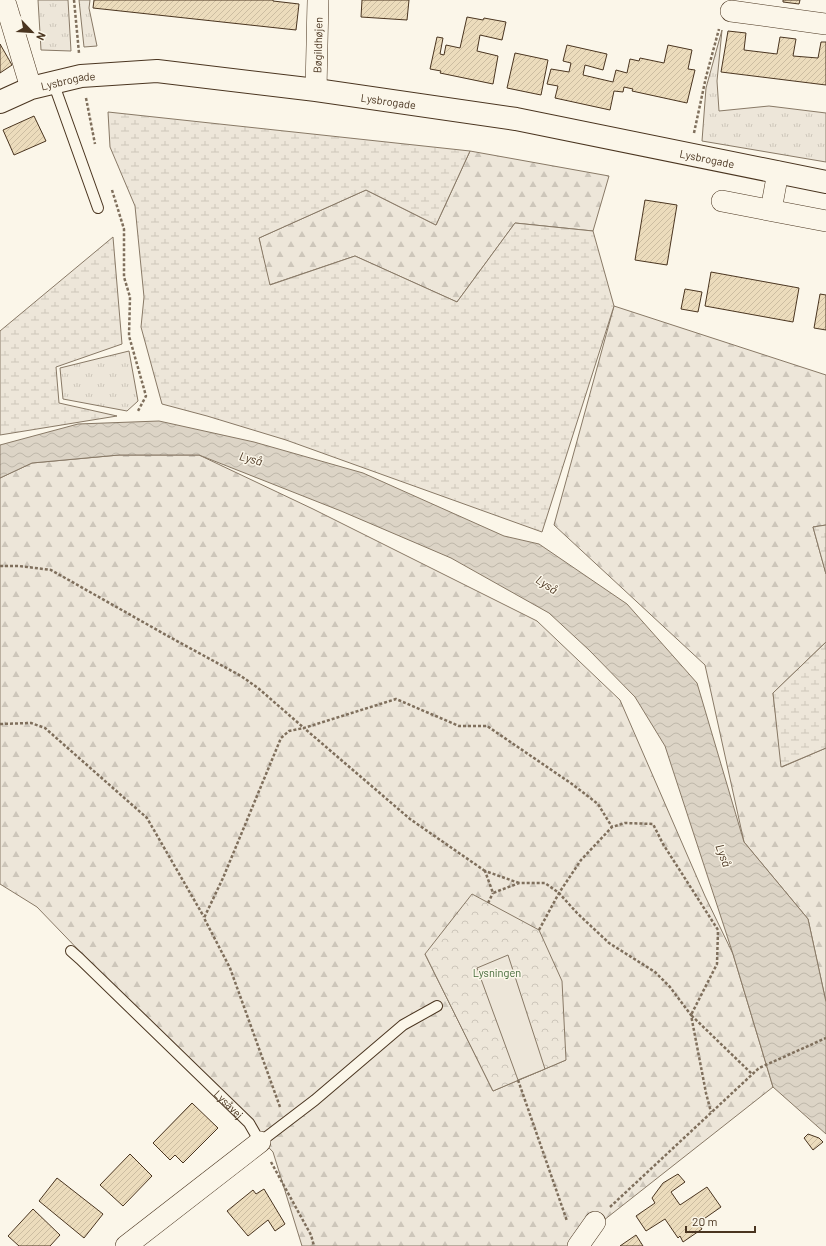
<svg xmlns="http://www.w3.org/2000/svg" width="826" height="1246" viewBox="0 0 826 1246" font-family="Barlow,sans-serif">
	<defs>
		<pattern id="grass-tufts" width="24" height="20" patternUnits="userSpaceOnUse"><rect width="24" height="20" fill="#ede6d9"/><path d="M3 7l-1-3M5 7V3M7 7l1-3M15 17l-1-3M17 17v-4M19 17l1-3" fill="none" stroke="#cdc6ba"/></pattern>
		<pattern id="forest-firs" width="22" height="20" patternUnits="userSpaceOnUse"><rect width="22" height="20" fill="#ede6d9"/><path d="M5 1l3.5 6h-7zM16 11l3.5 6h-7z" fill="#cdc6ba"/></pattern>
		<pattern id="wetland-marsh" width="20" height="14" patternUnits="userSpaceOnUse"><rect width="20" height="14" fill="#ede6d9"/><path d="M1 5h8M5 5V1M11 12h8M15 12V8" fill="none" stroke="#cdc6ba"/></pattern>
		<pattern id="park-crowns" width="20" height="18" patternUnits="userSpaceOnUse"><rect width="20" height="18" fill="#ede6d9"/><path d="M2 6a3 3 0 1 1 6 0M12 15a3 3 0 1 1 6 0" fill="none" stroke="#cdc6ba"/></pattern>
		<pattern id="water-waves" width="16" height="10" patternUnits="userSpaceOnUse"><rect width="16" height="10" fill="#dcd4c6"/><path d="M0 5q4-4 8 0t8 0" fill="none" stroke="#beb7aa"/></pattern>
		<pattern id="building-hatch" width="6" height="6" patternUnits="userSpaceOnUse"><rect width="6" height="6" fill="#ecdcbc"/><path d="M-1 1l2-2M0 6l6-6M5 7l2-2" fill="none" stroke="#ccbda1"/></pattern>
	</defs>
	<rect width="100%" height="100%" fill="#fbf6e9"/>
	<g fill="url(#grass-tufts)" stroke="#887966">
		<path d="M38,0h30l3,51 -30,-1z"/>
		<path d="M79,0h11l-1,8 8,38 -13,1z"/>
		<path d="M722,30l-5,51 2,30 50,-5 57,7v49l-124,-21 4,-53z"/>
		<path d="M129,351l9,50 -11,10 -64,-12 -3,-31z"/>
	</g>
	<g fill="url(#forest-firs)" stroke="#887966" fill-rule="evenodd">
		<path d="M470,151l139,25 -16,55 -78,-8 -58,79 -102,-46 -86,29 -10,-47 107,-48 70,35z"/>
		<path d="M614,306l212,69v150l-13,2 13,47v68l-53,51 9,74 44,-19v254l-18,-83 -64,-77 -39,-177 -151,-140z"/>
		<path d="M119,455h80l114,54 224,112 83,79 85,196 28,58 40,133 -202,159h-269l-29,-94 -236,-245 -37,-23v-406l32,-15zM425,954l141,106 -73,31z"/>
	</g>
	<g fill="url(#wetland-marsh)" stroke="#887966">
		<path d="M108,112l362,39 -34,74 -70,-35 -107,48 11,47 85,-29 102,46 58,-79 78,8 21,75 -72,226 -256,-92 -79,-24 -45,-12 -21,-77 3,-30 -9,-91 -25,-59z"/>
		<path d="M113,237l9,107 -66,23 3,36 58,13 -117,19v-104z"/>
		<path d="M826,525v49l-13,-47z"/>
		<path d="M826,642v106l-45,19 -8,-74z"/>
	</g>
	<path fill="url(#park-crowns)" stroke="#887966" d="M472,894l67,36 23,51 4,79 -73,31 -68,-137z"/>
	<path fill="#ede6d9" stroke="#887966" d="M508,955l37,114 -27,11 -41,-112z"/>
	<path fill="url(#water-waves)" stroke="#887966" d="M159,421l95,21 109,31 141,63 35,8 88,60 70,79 47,159 64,77 18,83v132l-53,-47 -40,-133 -68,-208 -30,-49 -46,-47 -40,-37 -98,-55 -110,-47 -142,-56h-80l-87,8 -32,15v-33l78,-21z"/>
	<g fill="url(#building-hatch)" stroke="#4a3520">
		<path d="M94,0h179v1l26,3 -3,26 -203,-22z"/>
		<path d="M362,0h47l-2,20 -46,-3z"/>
		<path d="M783,0h17l-1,4 -16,-2z"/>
		<path d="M467,17l16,3 1,-2 22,4 -4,18 -22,-5 -3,16 21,5 -5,28 -53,-11 1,-2 -11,-2 7,-32 6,1 -3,16 4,1 2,-10 14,3z"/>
		<path d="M728,31l18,2 -2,17 33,4 3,-17 16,2 -3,17 25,2 3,-16h5v43l-105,-13z"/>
		<path d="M0,44l12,21 -12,8z"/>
		<path d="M567,45l40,9 -4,16 -18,-5 -2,10 30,7 3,-12 11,3 3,-14 9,2 1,-3 24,5 4,-18 24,5 -4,19 7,1 -8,33 -55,-12 1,-2 -9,-2 -1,5 -9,-1 -4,19 -55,-12 3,-12 -11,-2 4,-15 18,3 2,-9 -8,-2z"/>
		<path d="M515,53l33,7 -7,35 -34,-7z"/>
		<path d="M34,116l12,25 -32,14 -11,-25z"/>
		<path d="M645,200l32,5 -10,60 -32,-5z"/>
		<path d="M711,272l88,16 -6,34 -88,-16z"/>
		<path d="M685,289l17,3 -4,20 -17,-3z"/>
		<path d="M820,294l6,1v35l-12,-2z"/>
		<path d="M192,1103l26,25 -35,35 -8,-8 -5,5 -17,-17z"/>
		<path d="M808,1134l11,4 4,4 -10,8 -9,-12z"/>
		<path d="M130,1154l22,22 -29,30 -23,-21z"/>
		<path d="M678,1174l7,8 -14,10 9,13 27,-18 14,20 -23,16 4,6 -19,13 -3,-6 -2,2 -13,-19 -19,12 -10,-15 19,-13 -3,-5 11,-15z"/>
		<path d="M57,1178l46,36 -19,24 -45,-37z"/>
		<path d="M264,1189l21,35 -10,7 -7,-11 -20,16 -21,-25 26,-21 3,4z"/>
		<path d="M33,1209l27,26 -10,11h-31l-11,-10z"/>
		<path d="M636,1235l7,11h-23z"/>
	</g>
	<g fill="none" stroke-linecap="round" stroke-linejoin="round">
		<g stroke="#4a3520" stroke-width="12">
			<g id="lane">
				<path d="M53,82l45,126"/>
				<path id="s1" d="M71,951l9,8 169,164 11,19 55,-42 88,-75 34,-19"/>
			</g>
		</g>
		<g stroke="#4a3520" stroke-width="22">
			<g id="street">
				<path d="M3,0l3,5 25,83"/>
				<path d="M731,11l95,13"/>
				<path id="s2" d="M316,90l2,-90"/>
				<path d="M722,201l104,20"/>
				<path d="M771,210l7,-38"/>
				<path d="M126,1246l134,-104"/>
				<path d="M578,1246l17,-24"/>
			</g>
		</g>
		<g stroke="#4a3520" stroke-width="24">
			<g id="secondary">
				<path id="s3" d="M0,102l31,-14 50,-12 76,-5 159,19 200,29 310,63"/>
			</g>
		</g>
		<g stroke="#7f6f5c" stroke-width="2.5" stroke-dasharray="3 2" stroke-linecap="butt">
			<path d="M74,0l5,53"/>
			<path d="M86,98l9,46"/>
			<path d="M694,133l12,-56 13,-48"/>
			<path d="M112,190l12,39v48l6,20 -1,39 17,60 -8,15"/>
			<path d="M0,566h19l32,4 115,65 75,41 17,12 46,40"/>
			<path d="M0,724l31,-1 14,5 102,90 57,99"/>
			<path d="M485,871l-75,-52 -106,-91 92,-29 63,27h28l85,58 26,20 14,23"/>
			<path d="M519,883l-34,-12 8,22 26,-10h26l14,10 18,20 32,30 46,29 15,15 21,28 15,78 5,19"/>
			<path d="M488,903l5,-10"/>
			<path d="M539,930l20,-37 22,-33 31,-33 13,-4 28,1 10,20 55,86 -1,34 -26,51 61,59"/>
			<path d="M518,1080l49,141"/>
			<path d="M280,1107l-50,-139 -26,-50 19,-40 58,-140 8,-7 15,-3"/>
			<path d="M271,1162l40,73 3,11"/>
			<path d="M610,1207l149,-139 67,-30"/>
		</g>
		<use href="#lane" stroke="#fbf6e9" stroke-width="10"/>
		<use href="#street" stroke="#fbf6e9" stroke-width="21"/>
		<use href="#secondary" stroke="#fbf6e9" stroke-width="22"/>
	</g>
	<g text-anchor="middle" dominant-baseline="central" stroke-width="3" stroke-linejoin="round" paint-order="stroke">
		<g font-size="11" fill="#4a3520" stroke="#fbf6e9">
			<text stroke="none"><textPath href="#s2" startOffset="45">Bøgildhøjen</textPath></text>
			<text stroke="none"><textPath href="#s3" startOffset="72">Lysbrogade</textPath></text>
			<text stroke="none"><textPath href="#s3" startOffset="395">Lysbrogade</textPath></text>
			<text stroke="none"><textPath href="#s3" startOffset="719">Lysbrogade</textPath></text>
			<text stroke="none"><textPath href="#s1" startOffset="220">Lysåvej</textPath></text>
		</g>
		<g font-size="11" fill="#436837" stroke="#fbf6e9">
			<text x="497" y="972">Lysningen</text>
		</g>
		<g font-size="12" font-style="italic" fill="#4a3520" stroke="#fbf6e9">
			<text transform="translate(251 458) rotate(16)">Lyså</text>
			<text transform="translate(547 584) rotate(34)">Lyså</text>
			<text transform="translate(724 855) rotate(70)">Lyså</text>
		</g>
	</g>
	<g transform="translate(32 32) rotate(115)" stroke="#fbf6e9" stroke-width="3" paint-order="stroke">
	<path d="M0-3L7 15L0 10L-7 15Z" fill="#4a3520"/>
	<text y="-6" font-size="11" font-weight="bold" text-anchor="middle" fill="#4a3520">N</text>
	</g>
	<path d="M686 1226v6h69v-6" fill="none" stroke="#4a3520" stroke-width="2"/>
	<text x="692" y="1226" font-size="12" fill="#4a3520" stroke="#fbf6e9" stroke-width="3" paint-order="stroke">20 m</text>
</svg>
